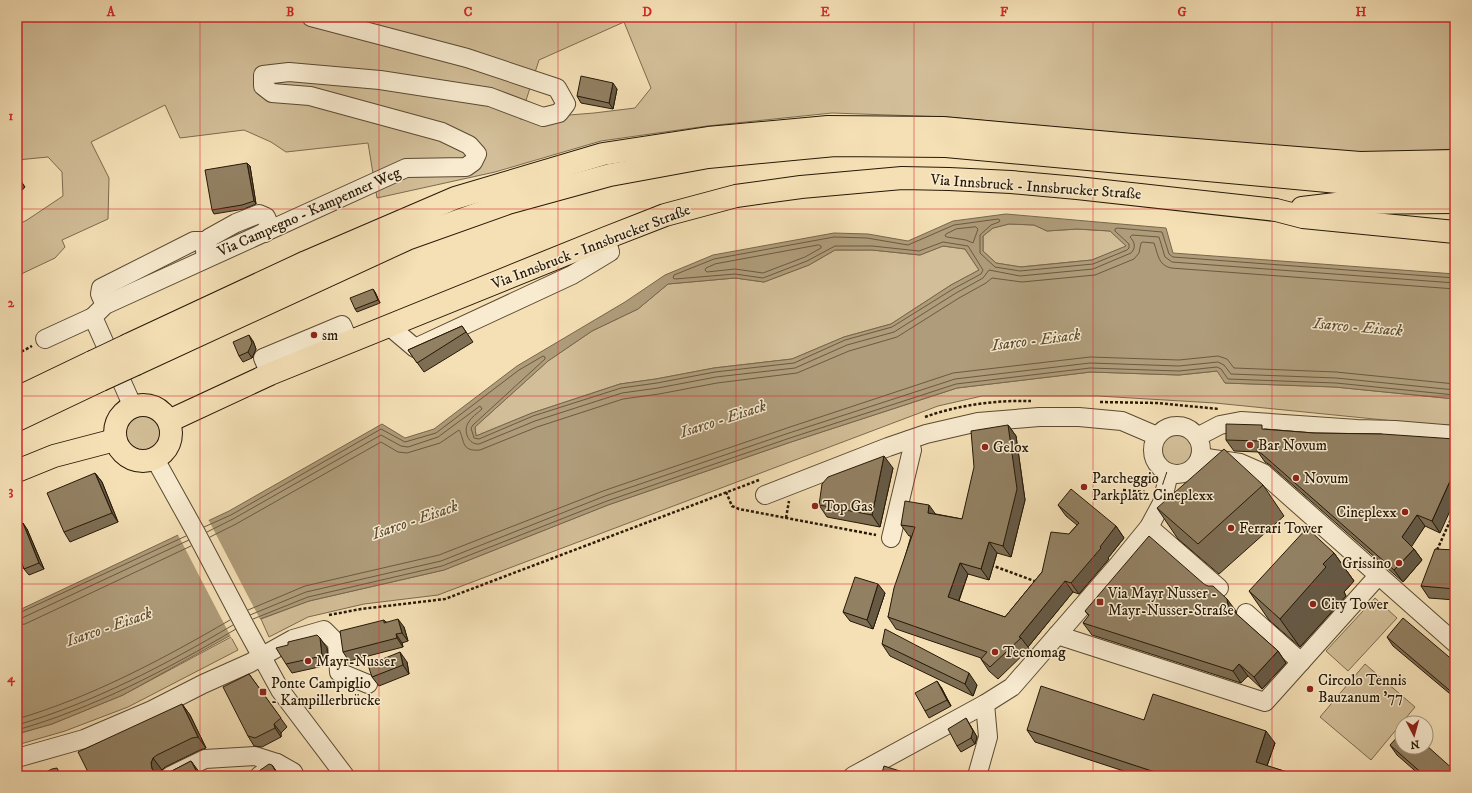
<svg xmlns="http://www.w3.org/2000/svg" width="1472" height="793" viewBox="0 0 1472 793" font-family="'IM FELL DW Pica',serif">
	<rect width="100%" height="100%" fill="#f5e0b6"/>
	<filter id="stains"><feTurbulence type="fractalNoise" baseFrequency=".005" numOctaves="4"/><feColorMatrix values="0 0 0 0 .2 0 0 0 0 .09 0 0 0 0 .02 0 0 0 .5 -.17"/></filter>
	<radialGradient id="worn" r=".72"><stop offset=".6" stop-color="#630" stop-opacity="0"/><stop offset="1" stop-color="#630" stop-opacity=".3"/></radialGradient>
	<g fill="#d2be98" stroke="#7c6b4f" fill-rule="evenodd">
		<path d="M17,17h1438v132l-81,5 -209,-17 -218,-20 -115,-4 -125,13 -106,15 -106,31 -118,26 -9,-55 -82,9 -15,-10 -27,-12 -64,8 -15,-33 -74,37 18,36 -1,41 -46,21 3,7 -10,11 -38,18v-51l10,-5 36,-24 -1,-24 -14,-15 -31,3zM624,22l27,66 -16,20 -41,5 -74,6 19,-59z"/>
		<path d="M1009,224l25,1 13,6 30,-2 33,2 17,15 -35,14 -72,7 -24,-4 -13,-12v-15l10,-8z"/>
		<path d="M943,246l22,3 14,21 -28,15 -60,39 -47,13 -52,22 -78,9 -58,11 -36,5 -88,29 -56,23 -1,-9 73,-66 44,-30 46,-22 30,-25 67,-6 29,4 45,-17 26,-15h37l48,5z"/>
		<path d="M1218,371l7,12 110,4 120,12v26h-21l-219,-22 -117,-7h-116l-44,10 -500,189 -74,9 -56,13 -39,20 -8,-18 48,-18 135,-31 164,-65 183,-63 166,-54 134,-16 88,3z"/>
		<circle cx="144" cy="433" r="20"/>
		<circle cx="1176" cy="450" r="20"/>
		<path d="M1375,598l22,20 -49,53 -22,-20z"/>
		<path d="M231,637l7,13 -110,57 -63,24 -48,14v-11l35,-10 71,-29z"/>
		<path d="M1365,664l50,43 -44,53 -51,-43z"/>
	</g>
	<path fill="#af9c7a" stroke="#78674c" fill-rule="evenodd" d="M1006,214l160,14 7,25 282,21v125l-120,-12 -110,-4 -8,-12 -38,4 -88,-3 -134,16 -166,54 -183,63 -164,65 -135,31 -49,18 -137,76 -71,29 -35,10v-123l212,-100 153,-87 23,14 29,-9 83,-63 108,-64 40,-27 48,-20 121,-22 34,1 40,7 45,-20zM1009,224l25,1 13,6 30,-2 33,2 16,15 -34,14 -71,7 -25,-4 -13,-12v-15l10,-8zM943,246l22,3 14,21 -28,15 -60,39 -47,13 -52,22 -78,9 -58,11 -36,5 -88,29 -56,23 -1,-9 73,-66 44,-30 46,-22 30,-25 67,-6 29,4 45,-17 26,-15h37l48,5z"/>
	<path fill="#f5e0b6" d="M208,519l53,102 -29,18 -55,-106z"/>
	<g fill="none" stroke-linecap="round" stroke-linejoin="round">
		<g stroke="#6a5a40" stroke-width="1">
			<path d="M976,227l2,2 -5,14 -7,-3 -19,-3 -2,-1 1,-2 10,-5z"/>
			<path d="M819,245l2,1v2l-16,9 -42,16 -28,-4 -28,3 -2,-2 1,-2 9,-4z"/>
			<path d="M204,527l27,-12 150,-86 24,13 31,-9 83,-63 24,-14 2,1v2l-72,66 -2,3 3,10 5,1 54,-23 88,-28 36,-5 58,-11 79,-9 51,-23 47,-13 61,-38 28,-15 2,-4 -15,-24 -25,-4 -24,9 -47,-5h-37l-28,15 -44,17 -28,-4 -60,5 -2,-1 1,-3 40,-16 120,-22 33,1 41,7 46,-20 44,-6 2,1 -1,2 -8,3 -11,10v18l15,14 25,4 73,-7 34,-14 2,-2v-4l-14,-13v-2l2,-1 45,4 7,22 4,3 282,21"/>
			<path d="M207,532l26,-13 148,-84 20,11 7,1 30,-10 42,-31 2,3c-4,4 -11,8 -14,14 -5,9 1,22 11,21l56,-23 87,-28 36,-5 58,-11 79,-9 52,-23 47,-13 62,-39 27,-15 6,-8 31,6 73,-7 38,-16c5,-5 4,-11 -1,-16l2,-2 27,2 6,20 7,5 283,21"/>
			<path d="M210,537l26,-13 145,-82 17,10 9,1 33,-10 19,-13c6,9 1,22 21,20l57,-23 86,-28 36,-5 58,-11 80,-10 52,-22 48,-14 62,-39 27,-15 6,-5 30,4 73,-7 39,-16 5,-6 2,-10 1,-1 12,1c4,11 4,22 17,25l284,21"/>
			<path d="M248,610l57,-24 134,-31 164,-64 184,-63 166,-55 137,-16 89,3 39,-4 9,3 7,9 102,4 119,12"/>
			<path d="M17,614l169,-78"/>
			<path d="M250,615l56,-23 135,-31 164,-65 184,-63 166,-54 135,-16 89,3 39,-4 6,3 7,9 105,4 119,12"/>
			<path d="M17,619l5,-1 167,-78"/>
			<path d="M253,619l55,-22 134,-31 165,-65 183,-63 166,-54 134,-16 89,3 38,-4 4,2 7,10 108,4 119,12"/>
			<path d="M17,625l8,-1 166,-78"/>
			<path d="M17,719c75,-22 146,-60 213,-99"/>
			<path d="M17,725c76,-22 148,-60 216,-100"/>
			<path d="M17,730c77,-22 149,-60 219,-101"/>
		</g>
		<g stroke="#5a4a32" stroke-width="20">
			<g id="minor">
				<path d="M205,251l4,-13 27,-15 23,-9 7,3 3,7 -4,9"/>
				<path d="M105,305l-5,-11 1,-6 93,-47h14"/>
				<path d="M389,326l26,22 157,-73 38,-23 -4,-14"/>
				<path d="M45,339l48,-22"/>
				<path d="M270,374l-7,-16 79,-33 7,17"/>
				<path d="M133,407l-40,-90 12,-12 301,-137 60,-1 7,-5 4,-8 -8,-9 -27,-13 -132,-36 -38,-3 -9,-7v-11l26,-3 91,8 110,17 53,20 16,-4 7,-9 -9,-16 -90,-30 -156,-41"/>
				<circle cx="1177" cy="450" r="24"/>
				<path d="M1197,437l23,-12 21,-4 116,8 38,1 60,5"/>
				<path d="M1200,457l40,6 23,10 192,170"/>
				<path d="M155,459l40,72 50,95 35,64 65,86"/>
				<path d="M765,495l123,-48 38,-13 52,-12 61,-5h40l43,4 35,15"/>
				<path d="M1149,527l70,61"/>
				<path d="M891,538l21,-88 -3,-10"/>
				<path d="M1246,613l55,49"/>
				<path d="M1057,635l208,67 113,-126"/>
				<path d="M17,758l67,-19 68,-29 51,-26 47,-21 43,-24 31,-9 13,13 2,29 29,12"/>
				<path d="M277,763l16,9 2,4"/>
				<path d="M170,776l35,-17 50,-3 22,7 -18,13"/>
				<path d="M853,776l132,-72 27,-17 106,-122 31,-38 13,-24 7,-30"/>
				<path d="M977,776l11,-39 -3,-33"/>
			</g>
		</g>
		<g stroke="#261806" stroke-width="24">
			<g id="major">
				<path d="M1302,208l42,-5 111,-1"/>
				<circle cx="143" cy="433" r="28"/>
				<path d="M169,421l101,-47 336,-136 59,-23 71,-19 65,-9 101,-9 47,1 62,3 66,6 199,22 27,7 152,15"/>
				<path d="M17,471l37,-15 61,-16"/>
			</g>
		</g>
		<g stroke="#261806" stroke-width="24">
			<g id="highway">
				<path d="M128,345l178,-83 149,-64 148,-44 105,-16 120,-11 115,1 189,17 228,18 95,-2"/>
				<path d="M136,364l271,-125 101,-36 102,-28 98,-18 127,-12 111,1 414,38 95,-2"/>
				<path d="M17,398l75,-36"/>
				<path d="M17,420l84,-40"/>
			</g>
		</g>
		<g stroke="#261806" stroke-width="2.5" stroke-dasharray="3 2" stroke-linecap="butt">
			<path d="M17,354l15,-8"/>
			<path d="M1100,402l58,1 61,6"/>
			<path d="M925,417c33,-12 71,-17 106,-16"/>
			<path d="M1123,490l22,2"/>
			<path d="M726,492l6,14 7,3 137,26"/>
			<path d="M786,518l3,-17"/>
			<path d="M1437,550l18,-40"/>
			<path d="M991,565l46,17"/>
			<path d="M329,615l32,-6 84,-10 314,-119"/>
		</g>
		<use href="#minor" stroke="#f8ebd0" stroke-width="18"/>
		<use href="#major" stroke="#f5e0b6" stroke-width="22"/>
		<use href="#highway" stroke="#f5e0b6" stroke-width="22"/>
		<g stroke="#261806" stroke-width="24" stroke-linecap="butt">
			<g id="highway-bridge">
				<path d="M92,362l36,-17"/>
				<path d="M101,380l35,-16"/>
			</g>
		</g>
		<use href="#highway-bridge" stroke="#f5e0b6" stroke-width="22"/>
	</g>
	<g fill="#7e6e54" stroke="#261806">
		<path d="M617,89l-4,20 -32,-6 -4,-7z"/>
		<path d="M250,166l6,38 -12,5 -30,5 -2,-4z"/>
		<path d="M375,292l5,11 -23,9 -2,-3z"/>
		<path d="M462,326l11,16 -49,30 -16,-22z"/>
		<path d="M253,341l3,8 -4,9 -9,4 -4,-6z"/>
		<path d="M1008,425l8,11 9,64 -14,57 -14,-4 -8,27 -21,-6 -9,27 46,16 37,-45 27,-38 8,-9 -11,-9 -8,-11 58,21 8,12 -16,20 1,1 -30,35 -6,-2 -45,55 1,2 -31,30 -9,-8 -8,-12v-1l-85,-29 -8,-12 23,-81h-2l-8,-11 35,-11 26,5z"/>
		<path d="M1265,429l49,4 68,1 58,99 -15,-7 -14,20 3,3 8,11 -19,22 -133,-117 -5,-3 -7,-10 -24,-1 -8,-11z"/>
		<path d="M893,468l-13,59 -53,-10 -8,-12z"/>
		<path d="M95,473l7,9 16,40 -48,20 -6,-10z"/>
		<path d="M1263,485l21,31 -65,58 -41,-35 -21,-31z"/>
		<path d="M27,529l17,40 -15,6 -5,-6 -2,-11z"/>
		<path d="M1455,550v50l-26,-2 -8,-12z"/>
		<path d="M1334,553l20,28 -10,11 2,4 -46,51 -31,-27 -20,-29z"/>
		<path d="M885,593l-12,36 -23,-8 -7,-9z"/>
		<path d="M1085,611h151v3l42,37 8,12 -24,26 -14,-13 -7,7 -149,-48 -9,-12 6,-7z"/>
		<path d="M384,620l2,2 18,5 4,14 -6,2 1,4 -54,14 -6,-9z"/>
		<path d="M1387,637l68,25v36l-62,-52z"/>
		<path d="M882,644l95,41 -4,11 -83,-40z"/>
		<path d="M327,648l1,17 -36,8 -6,-9z"/>
		<path d="M407,662l2,12 -30,12 -7,-9z"/>
		<path d="M249,674l38,53 -6,6v4l-19,10 -8,-1 -6,-10z"/>
		<path d="M941,687l10,19 -22,12 -4,-7z"/>
		<path d="M182,704l8,11 16,33 -6,2 -35,17 -3,3 -2,4 1,1 5,-1 25,-13 10,15h-111z"/>
		<path d="M1144,720l131,23 -8,23 20,6 2,4h-150l-104,-34 -8,-12z"/>
		<path d="M970,725l7,12 -2,7 -14,8 -4,-6z"/>
		<path d="M1390,745l65,31h-34l-24,-21z"/>
	</g>
	<g fill="#665a45" stroke="#261806">
		<path d="M613,83l4,6 -4,20 -4,-6z"/>
		<path d="M247,163l3,3 6,38 -2,-3z"/>
		<path d="M19,178l6,9 -8,9v-16z"/>
		<path d="M373,289l2,3 5,11 -2,-3z"/>
		<path d="M249,335l4,6 3,8 -4,9 -4,-6z"/>
		<path d="M1008,425l8,11 9,64 -14,57 -8,-11z"/>
		<path d="M884,456l9,12 -13,59 -8,-12z"/>
		<path d="M1455,470v30l-15,33 -8,-12z"/>
		<path d="M95,473l7,9 16,40 -6,-9z"/>
		<path d="M929,505l8,11 -9,-3z"/>
		<path d="M1417,515l8,11 -15,23 -8,-12z"/>
		<path d="M23,523l4,6 17,40 -5,-6z"/>
		<path d="M1116,526l8,12 -16,20 1,1 -30,35 -8,-11z"/>
		<path d="M989,542l8,11 -8,27 -8,-11z"/>
		<path d="M1414,549l8,11 -19,22 -9,-12z"/>
		<path d="M1334,553l20,28 -10,11 2,4 -46,51 -20,-28 43,-55z"/>
		<path d="M960,563l8,11 -12,34 -8,-11z"/>
		<path d="M1065,581l8,11 -45,55 -7,-9 -2,-1z"/>
		<path d="M878,584l7,9 -12,36 -6,-9z"/>
		<path d="M1227,599l9,12v6l-8,-12z"/>
		<path d="M398,619l6,8 4,14 -6,-8z"/>
		<path d="M396,634l6,9 1,4 -6,-9z"/>
		<path d="M320,638l7,10 1,17 -6,-9z"/>
		<path d="M1278,651l8,12 -24,26 -8,-12z"/>
		<path d="M400,652l7,10 2,12 -6,-9z"/>
		<path d="M1239,664l9,12 -7,7 -8,-12z"/>
		<path d="M969,673l8,12 -4,11 -8,-12z"/>
		<path d="M937,681l4,6 10,19 -4,-6z"/>
		<path d="M182,704l8,11 16,33 -8,-11z"/>
		<path d="M966,718l11,19 -2,7 -4,-6z"/>
		<path d="M274,724l7,9v4l-6,-9z"/>
		<path d="M1266,731l9,12 -11,31 -8,-12z"/>
		<path d="M153,758l9,12 -2,5 -3,1 -5,-7 -1,-6z"/>
		<path d="M191,761l9,12 1,3h-2z"/>
		<path d="M272,765l8,11h-2z"/>
		<path d="M1287,772l2,4h-4z"/>
	</g>
	<g fill="#928062" stroke="#261806">
		<path d="M581,76l32,7 -4,20 -32,-7z"/>
		<path d="M247,163l7,38 -12,4 -30,5 -7,-40z"/>
		<path d="M373,289l5,11 -23,9 -5,-11z"/>
		<path d="M462,326l4,6 -49,31 -9,-13z"/>
		<path d="M249,335l3,8 -4,9 -9,4 -6,-14z"/>
		<path d="M1226,424l36,1v4l52,4 68,1 73,5v31l-23,51 -15,-6 -15,22 12,12 -20,21 -132,-116 -5,-3 3,-10 -34,-1z"/>
		<path d="M1008,425l9,64 -14,57 -14,-4 -8,27 -21,-6 -12,34 57,20 37,-45 9,-40 18,2 10,-11 -21,-18 13,-16 45,37 -16,21 1,1 -30,35 -6,-2 -46,56 2,1 -31,29 -9,-8 6,-7 -99,-35 6,-29 21,-61 -14,-2 4,-24 24,4 -1,8 34,6 12,-52 -3,-36z"/>
		<path d="M1224,449l39,36 -65,59 -41,-36z"/>
		<path d="M884,456l-12,59 -53,-10 3,-21 6,-7z"/>
		<path d="M95,473l17,40 -48,19 -17,-39z"/>
		<path d="M1455,512v15l-3,-12z"/>
		<path d="M23,523l16,40 -15,6 -4,-10 2,-1 -5,-13v-20z"/>
		<path d="M1307,528l27,25 -11,11 3,3 -46,52 -31,-28z"/>
		<path d="M1149,536l55,48 4,2h5l14,13 1,6 3,4 47,42 -24,26 -15,-13 -6,7 -150,-48 6,-8 -4,-4z"/>
		<path d="M1435,549l20,1v39l-34,-3z"/>
		<path d="M855,577l23,7 -11,36 -24,-8z"/>
		<path d="M1403,618l52,44v33l-68,-58z"/>
		<path d="M398,619l4,14 -6,1 1,4 -54,14 -3,-21 44,-11v3z"/>
		<path d="M885,629l84,44 -4,11 -83,-40z"/>
		<path d="M317,635l3,3 2,18 -36,8 -10,-16 12,-3v-3z"/>
		<path d="M400,652l3,13 -31,12 -4,-12z"/>
		<path d="M249,674l32,44 -7,6 1,4 -20,10 -7,-2 -25,-49z"/>
		<path d="M937,681l10,19 -22,11 -10,-18z"/>
		<path d="M1041,686l103,34 9,-26 113,37 -10,31 31,10 -2,4h-23l-9,-3 -1,3h-85l-140,-46z"/>
		<path d="M182,704l16,33 -6,1 -35,17 -4,3 -2,5 1,6 4,4 5,2 5,-1 25,-13 8,15h-58l-2,-5 -11,5h-38l-12,-24z"/>
		<path d="M966,718l7,13 -2,7 -14,8 -9,-17z"/>
		<path d="M1402,732v15h24v-2l29,26v5h-30l-35,-31z"/>
		<path d="M269,764l3,1 6,11h-30l-1,-2 9,-1z"/>
		<path d="M884,766l22,7 -1,3h-24z"/>
		<path d="M57,768l4,8h-23l14,-7z"/>
	</g>
	<path fill="none" stroke="#d62828" stroke-width="1" stroke-opacity="0.55" d="M200,17v759M379,17v759M558,17v759M736,17v759M914,17v759M1093,17v759M1272,17v759M17,209h1438M17,396h1438M17,584h1438"/>
	<g fill="#8f2418" stroke="#f8ebd0" stroke-width="1.5">
		<circle cx="314" cy="335" r="4"/>
		<circle cx="1250" cy="445" r="4"/>
		<circle cx="985" cy="447" r="4"/>
		<circle cx="1296" cy="478" r="4"/>
		<circle cx="1084" cy="487" r="4"/>
		<circle cx="815" cy="506" r="4"/>
		<circle cx="1405" cy="512" r="4"/>
		<circle cx="1231" cy="528" r="4"/>
		<circle cx="1399" cy="563" r="4"/>
		<rect x="1096" y="598" width="8" height="8" rx="2"/>
		<circle cx="1313" cy="604" r="4"/>
		<circle cx="995" cy="652" r="4"/>
		<circle cx="308" cy="661" r="4"/>
		<circle cx="1310" cy="689" r="4"/>
		<rect x="259" y="688" width="8" height="8" rx="2"/>
	</g>
	<g text-anchor="middle" dominant-baseline="central" stroke-width="3" stroke-linejoin="round" paint-order="stroke">
		<g font-size="15" fill="#261806" stroke="#f8ebd0">
			<text transform="translate(1036 187) rotate(4)">Via Innsbruck - Innsbrucker Straße</text>
			<text transform="translate(309 212) rotate(-24)">Via Campegno - Kampenner Weg</text>
			<text transform="translate(591 247) rotate(-21)">Via Innsbruck - Innsbrucker Straße</text>
		</g>
		<g font-size="15" fill="#261806" stroke="#f8ebd0" text-anchor="start">
			<text x="322" y="335">sm</text>
			<text x="1258" y="445">Bar Novum</text>
			<text x="993" y="447">Gelox</text>
			<text x="1092" y="478">Parcheggio /<tspan x="1092" dy="17">Parkplatz Cineplexx</tspan></text>
			<text x="1304" y="478">Novum</text>
			<text x="823" y="506">Top Gas</text>
			<text x="1397" y="512" text-anchor="end">Cineplexx</text>
			<text x="1239" y="528">Ferrari Tower</text>
			<text x="1391" y="563" text-anchor="end">Grissino</text>
			<text x="1108" y="593">Via Mayr Nusser -<tspan x="1108" dy="17">Mayr-Nusser-Straße</tspan></text>
			<text x="1321" y="604">City Tower</text>
			<text x="1003" y="652">Tecnomag</text>
			<text x="316" y="661">Mayr-Nusser</text>
			<text x="1318" y="680">Circolo Tennis<tspan x="1318" dy="17">Bauzanum '77</tspan></text>
			<text x="271" y="683">Ponte Campiglio<tspan x="271" dy="17">- Kampillerbrücke</tspan></text>
		</g>
		<g font-size="16" font-style="italic" fill="#5d4d34" stroke="#f8ebd0">
			<text transform="translate(1358 327) rotate(5)">Isarco - Eisack</text>
			<text transform="translate(1036 340) rotate(-7)">Isarco - Eisack</text>
			<text transform="translate(723 419) rotate(-18)">Isarco - Eisack</text>
			<text transform="translate(415 520) rotate(-19)">Isarco - Eisack</text>
			<text transform="translate(109 627) rotate(-19)">Isarco - Eisack</text>
		</g>
	</g>
	<rect width="1472" height="793" fill="none" stroke="#f5e0b6" stroke-width="44"/>
	<g transform="translate(1414 735) rotate(174)"><circle r="19" fill="#f8ebd0" stroke="#a4977f"/>
	<path d="M0-3L7 15L0 10L-7 15Z" fill="#8f2418"/>
	<text y="-6" font-size="11" font-weight="bold" text-anchor="middle" fill="#261806">N</text>
	</g>
	<rect x="22" y="22" width="1428" height="749" fill="none" stroke="#d62828" stroke-width="1.5"/>
	<g font-size="13" text-anchor="middle" font-weight="bold" fill="#d62828">
		<text x="111" y="16">A</text>
		<text x="290" y="16">B</text>
		<text x="468" y="16">C</text>
		<text x="647" y="16">D</text>
		<text x="825" y="16">E</text>
		<text x="1004" y="16">F</text>
		<text x="1182" y="16">G</text>
		<text x="1361" y="16">H</text>
		<text x="11" y="120">1</text>
		<text x="11" y="307">2</text>
		<text x="11" y="495">3</text>
		<text x="11" y="682">4</text>
	</g>
	<rect width="100%" height="100%" filter="url(#stains)"/>
	<rect width="100%" height="100%" fill="url(#worn)"/>
</svg>
